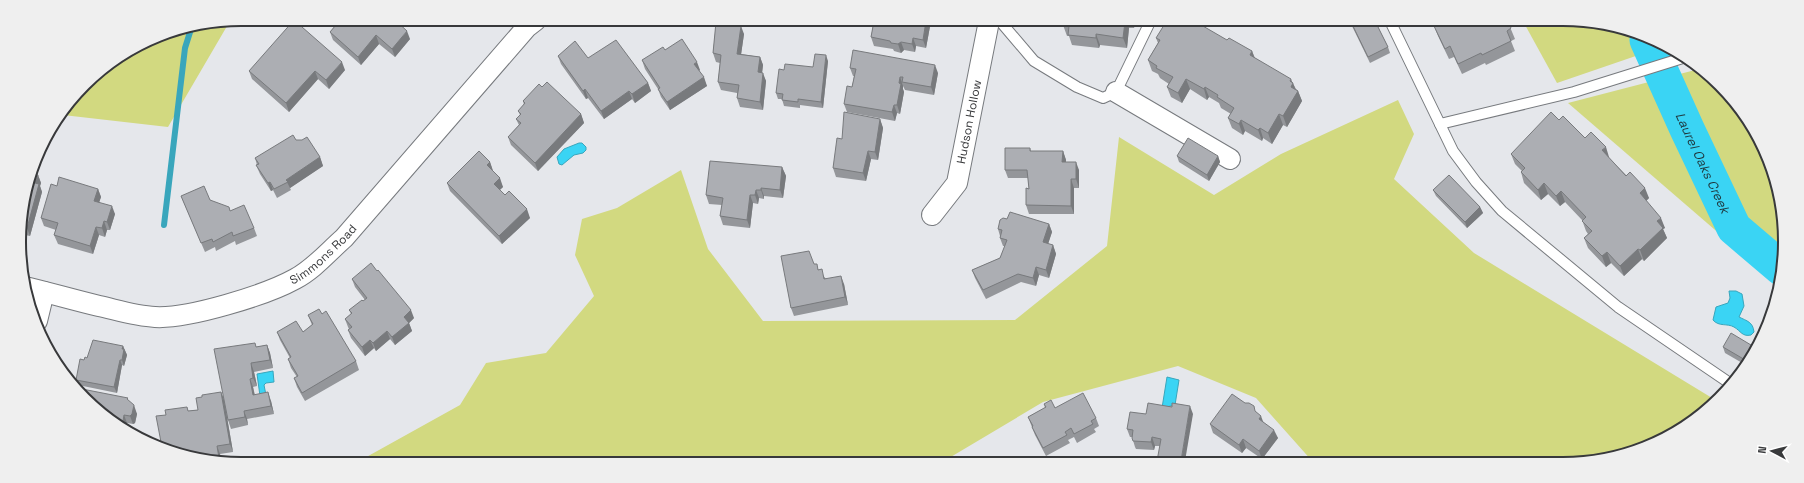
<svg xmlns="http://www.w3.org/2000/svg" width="1804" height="483" viewBox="0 0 1804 483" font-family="'Space Grotesk',sans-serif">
	<rect width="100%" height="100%" fill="#e5e7eb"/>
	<g fill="#d2d980">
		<path d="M230,21l-62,106 -105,-12 32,-41 37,-23h4c9,-18 73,-26 94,-30z"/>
		<path d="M1524,23h82l56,24 -105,36z"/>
		<path d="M1699,69l48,49 34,80 -1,88 -212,-183z"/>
		<path d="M1398,100l16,34 -20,45 80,74 243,148 -56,40 -70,21h-278l-57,-64 -78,-32 -135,36 -99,59 -583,-1 99,-55 26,-42 60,-10 48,-57 -19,-41 7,-36 35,-11 64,-38 27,79 55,72 252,-1 92,-74 12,-109 95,58 67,-41z"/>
	</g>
	<g fill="#3ad4f4" stroke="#39a6bc">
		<path d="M579,143h3l4,4v3l-3,3 -9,2 -12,10 -3,-1 -2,-7 7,-8z"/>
		<path d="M1729,291h7l6,3 2,12 -5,11c8,4 14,5 15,15l-3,3c-9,2 -10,-4 -17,-8 -7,-4 -15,0 -21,-7l3,-13 12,-4 2,-5z"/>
		<path d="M273,371l1,11 -8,1 -2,2 2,10 -6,1 -3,-22z"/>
		<path d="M1167,377l12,3 -4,25 -13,3z"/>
	</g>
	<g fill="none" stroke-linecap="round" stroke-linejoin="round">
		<path stroke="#39a6bc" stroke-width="6" d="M164,225l21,-177 6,-19"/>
		<path stroke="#3ad4f4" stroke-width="35" id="s1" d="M1647,40l40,89 47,99 47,40"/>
		<g stroke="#777a7e" stroke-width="12">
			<g id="lane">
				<path d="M1000,21l34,40 43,26 26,11 13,-6 34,-70"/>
				<path d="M1391,23l62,128 23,31 26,29 116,96 113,77"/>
				<path d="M1440,124l134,-32 112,-35"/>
			</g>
		</g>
		<g stroke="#777a7e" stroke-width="22">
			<g id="street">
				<path d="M1116,92l114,67"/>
				<path id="s2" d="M932,215l25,-32 32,-162"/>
				<path id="s3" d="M25,287c25,6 49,13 74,19 18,4 37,10 56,11 33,2 111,-22 140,-38 19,-10 33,-27 49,-41l183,-211 9,-7"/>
				<path d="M37,321l7,-29"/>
			</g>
		</g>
		<use href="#lane" stroke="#fff" stroke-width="10"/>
		<use href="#street" stroke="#fff" stroke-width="20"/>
	</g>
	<g fill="#94969a">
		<path d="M341,19l69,20 -15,18 -16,-13 -18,21 -28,-25 -3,-8z"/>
		<path d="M714,20l20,1 -1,4 11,9 -3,20 19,3 3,8 -1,8 4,8 -3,29 -23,-3 -3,-9v-5l-16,-3 -3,-8 2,-19 -4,-1 -3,-9 3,-29z"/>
		<path d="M874,21h57l-5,27 -10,-2 -1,6 -11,-2 -3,3 -7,-2 -1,-2 -19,-3 -3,-9z"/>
		<path d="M1063,22h72l-1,6h-5l-2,20 -27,-3 -1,3 -27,-3 -3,-9h-2l-4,-11z"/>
		<path d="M1350,22l26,1 12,24 2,6 -20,10z"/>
		<path d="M1440,23h71l1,3 -2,1 5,12 -4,2 4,10 -29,14 -1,-2 -23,11 -8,-17 -5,2 -11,-23 -4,-10z"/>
		<path d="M1156,38l71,2 25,11 3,7 37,24 4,7 2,2 4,10 -15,26 -4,-2 -11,19 -9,-6 -1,3 -17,-10 -2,4 -11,-7 -4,-10 3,-4 -10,-6 -2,-5 -10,-6 -2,3 -17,-11 -8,14 -11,-6 -4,-10 2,-3 -9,-6 -2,-4 -6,-3 -4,-11 10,-17z"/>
		<path d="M665,50l35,20 -1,1 8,15 -37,24 -9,-13 -3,-8 -13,-20 -3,-9z"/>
		<path d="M558,56l30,2 60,25 3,8 -16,12 -3,-4 -28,20 -16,-21 -2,1 -25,-35z"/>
		<path d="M828,61l-5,47 -23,-3v3l-16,-2 -2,-7h-4l-2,-6 8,-23 29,-3z"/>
		<path d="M850,68l88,5 -4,22 -29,-5 -2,-4v3l1,3 -4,22 -3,-1 -2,8 -48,-9 -3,-8 8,-17 2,-11h-1z"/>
		<path d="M345,70l-16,19 -11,-10 -29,33 -37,-33 -3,-8z"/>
		<path d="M542,87l39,27 3,9 -46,48 -27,-26 -3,-8 11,-12 -3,-6 4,-4 -2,-4 6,-6 -1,-4z"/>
		<path d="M880,119l3,9 -5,32 -7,-1 -5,22 -30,-4 -3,-9 9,-29z"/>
		<path d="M1585,138l24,19v1l40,40 -3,3 19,27 -2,1 4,9 -23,23 -2,-2 -18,17 -13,-13 -5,4 -18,-19 -4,-10 4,-4 -2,-3 -4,-11 -17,-18 -5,4 -12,-12 -7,6 -17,-17 -3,-11 1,-1 -7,-7 -4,-10z"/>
		<path d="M296,140l24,17 3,9 -33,22 1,2 -14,8 -4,-8 -2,1 -11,-17 -4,-9h1l-2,-7z"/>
		<path d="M1030,148l1,3h32l3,9v2l13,8v18h-5v26h-45l-3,-9 3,-16 -1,-11h-20l-3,-8z"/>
		<path d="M1177,156h41l2,6 -11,19 -30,-19z"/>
		<path d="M490,162l3,9 10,16 -3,3 30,28 -28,26 -52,-53 -3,-8z"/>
		<path d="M782,167l4,9 -3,22 -19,-2v3l-5,-1 -1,6 -5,-1 -3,25 -27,-3 -3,-9 2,-11 -13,-1 -3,-9z"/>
		<path d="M34,174l4,1 3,8 -1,3 2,6 -12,44 -10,-2v-7z"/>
		<path d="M57,186l41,3 3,8 -2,5 16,12 -5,16h-3l-2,7 -6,-2 -6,19 -35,-10 -4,-9 2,-5 -12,-4 -3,-8z"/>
		<path d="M1433,190l47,17 3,6 -16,15 -31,-32z"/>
		<path d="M181,196l29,4 20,11 24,17 3,8 -21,9 -1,-4 -19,10 -1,-4 -10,5z"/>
		<path d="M1049,224l3,8 -4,12 5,1 3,9 -7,24 -10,-3 -3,11 -15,-4 -35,17 -11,-21 -3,-8 28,-12 5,-12h-2l-3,-8v-2l-2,-7z"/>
		<path d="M814,264l12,15 18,5 4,21 -54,11 -3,-8z"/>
		<path d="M352,279l62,39 -5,5 3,8 -17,14 -5,-6 -14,12 -2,-3 -9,8 -14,-18 -3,-8 1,-1 -1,-2 -3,-8 6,-5 -2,-4 16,-10 -10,-13z"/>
		<path d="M322,314l34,47 3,9 -54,31 -8,-14 -3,-9 3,-1 -6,-9 -3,-9 2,-1 -10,-18 -3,-8h26l9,-7 -4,-10z"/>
		<path d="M267,345l3,8 3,15 -19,4 3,14 -4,1 2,8 16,6 3,13 -27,5 1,6 -17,4 -3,-9 -2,-9 7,41 -13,2 1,6h-23l-37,-18 26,-35 1,4 10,-1 4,-13 19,-5 3,7 32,-52z"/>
		<path d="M123,346l4,9 -3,11 -2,-1 -5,28 -39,-8 -2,-5 8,-20 3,-2z"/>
		<path d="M1723,347l33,1v1l-12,15 -19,-11z"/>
		<path d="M77,388l52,13 8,13 -2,9 -2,1 -6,-1 -1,8z"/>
		<path d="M1044,404l11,4 41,10 3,8 -5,3 2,3 -19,11 -3,-6 -6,3 2,3 -24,13 -11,-21 -7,-18 17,-9z"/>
		<path d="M1256,412l7,10 15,16 -16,21 -16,-11 -4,5 -29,-20 -3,-9z"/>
		<path d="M1146,414h47l-33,32h-5l-1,4 -18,-1 -1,-2 -3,-10h-2l-3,-8z"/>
	</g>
	<g fill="#787a7d">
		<path d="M730,21h4l-2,12 -3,-8z"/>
		<path d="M926,21h5l-5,27 -3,-8z"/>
		<path d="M1125,22h2l2,6 -2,20 -4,-10z"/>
		<path d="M1132,22h3l-1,6z"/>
		<path d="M741,26l3,8 -4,28 -3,-8z"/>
		<path d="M407,31l3,8 -15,18 -3,-8z"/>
		<path d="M1096,34l4,11 -1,3 -3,-10z"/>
		<path d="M376,35l3,9 -18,21 -3,-8z"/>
		<path d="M913,38l3,8 -1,6 -3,-8z"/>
		<path d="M901,42l3,8 -3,3 -3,-9z"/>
		<path d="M1252,51l4,11 -6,-7z"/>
		<path d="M826,55l2,6 -5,47 -2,-6z"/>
		<path d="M760,57l3,8 -2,16 -3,-9z"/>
		<path d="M342,62l3,8 -16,19 -3,-9z"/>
		<path d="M697,62l3,8 -3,2 -3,-8z"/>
		<path d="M935,65l3,8 -4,22 -3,-8z"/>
		<path d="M315,71l3,8 -29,33 -3,-9z"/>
		<path d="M763,73l3,8 -3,29 -3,-8z"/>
		<path d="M704,77l3,9 -37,24 -3,-8z"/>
		<path d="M900,77l3,9v3l1,3 -4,22 -3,-9 2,-22z"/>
		<path d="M1186,79l4,10 -8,14 -4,-10z"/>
		<path d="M1291,79l2,5v-1l4,10 1,-2 4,10 -15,26 -4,-11 8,-29 -1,-6z"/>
		<path d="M648,83l3,8 -16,12 -3,-9z"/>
		<path d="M1205,87l4,10 -2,3 -3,-11z"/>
		<path d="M585,89l3,9 -2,1 -3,-8z"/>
		<path d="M629,91l3,8 -28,20 -3,-8z"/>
		<path d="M894,105l3,8 -2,8 -3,-9z"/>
		<path d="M581,114l3,9 -46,48 -3,-8z"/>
		<path d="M1279,114l4,11 -11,19 -4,-11z"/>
		<path d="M880,119l3,9 -5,32 -3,-8z"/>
		<path d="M1241,120l4,11 -2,4 -4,-11z"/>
		<path d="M1260,128l3,10 -1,3 -4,-11z"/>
		<path d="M1606,147l3,10 -3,4 -4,-11z"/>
		<path d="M868,151l3,8 -5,22 -3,-8z"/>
		<path d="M1063,151l3,9 -1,10 -3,-8z"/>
		<path d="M1218,156l2,6 -11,19 -2,-6z"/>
		<path d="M320,157l3,9 -33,22 -4,-8z"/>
		<path d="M490,162l3,9 -3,3 -3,-9z"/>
		<path d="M1076,162l3,8v18l-3,-9z"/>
		<path d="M782,167l4,9 -3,22 -3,-8z"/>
		<path d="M38,175l3,8 -1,3 2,6 -12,44 -3,-8 8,-45z"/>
		<path d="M500,178l3,9 -6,5 -3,-8z"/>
		<path d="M1071,179l3,9v26l-3,-8z"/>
		<path d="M270,182l3,8 -2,1 -3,-8z"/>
		<path d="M1544,183l4,11 -7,6 -3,-10z"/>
		<path d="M761,188l3,8v3l-3,-9z"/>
		<path d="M1645,188l4,10 -5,5 -4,-10z"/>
		<path d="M98,189l3,8 -4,12 -3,-8z"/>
		<path d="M756,190l3,8 -1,6 -3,-9z"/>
		<path d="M1561,191l4,11 -5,4 -4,-10z"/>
		<path d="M750,195l3,8 -3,25 -3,-8z"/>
		<path d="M112,206l3,8 -5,16 -3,-8z"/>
		<path d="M1480,207l3,6 -16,15 -2,-6z"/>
		<path d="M527,209l3,9 -28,26 -3,-8z"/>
		<path d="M1661,218l4,10 -2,1 4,9 -23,23 -4,-11 17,-29z"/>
		<path d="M104,221l3,9 -2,7 -3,-9z"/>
		<path d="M1049,224l3,8 -6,18 -3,-8z"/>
		<path d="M96,227l3,8 -6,19 -3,-8z"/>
		<path d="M1053,245l3,9 -7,24 -3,-8z"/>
		<path d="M1638,249l4,10 -18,17 -4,-10z"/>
		<path d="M1607,252l4,11 -5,4 -4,-11z"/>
		<path d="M1036,267l3,8 -3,11 -3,-8z"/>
		<path d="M841,276l3,8 4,21 -3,-8z"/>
		<path d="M411,310l3,8 -5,5 3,8 -17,14 -3,-8 12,-20z"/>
		<path d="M387,331l3,8 -14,12 -3,-8z"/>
		<path d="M370,340l4,8 -9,8 -3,-9z"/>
		<path d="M267,345l3,8 3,15 -3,-8z"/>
		<path d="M123,346l4,9 -3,11 -2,-6v-11z"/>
		<path d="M120,360l2,5 -5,28 -3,-6z"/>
		<path d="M251,363l3,9 3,14 -4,-8z"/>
		<path d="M250,379l3,8 3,16 -3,-8z"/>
		<path d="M221,392l3,8 9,52 -3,-8z"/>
		<path d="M268,392l3,9 3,13 -3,-8z"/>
		<path d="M134,405l3,9 -2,9 -2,1 -3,-8z"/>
		<path d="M1190,406l3,8 -8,47h-4z"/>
		<path d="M244,411l3,8 1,6 -3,-8z"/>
		<path d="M124,415l3,8 -1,8 -4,-4z"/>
		<path d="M1261,416l3,8 -5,-5z"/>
		<path d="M1274,430l4,8 -16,21 -3,-8z"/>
		<path d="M1152,437l3,9 -1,4 -3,-8z"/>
		<path d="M1243,439l3,9 -4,5 -3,-8z"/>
		<path d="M217,446l3,8 1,6h-2v-2z"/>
	</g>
	<g fill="#acaeb3" stroke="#787a7d">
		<path d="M341,19h53l13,12 -15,18 -16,-14 -18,22 -28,-25z"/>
		<path d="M294,20l48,42 -16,18 -11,-9 -29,32 -37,-32z"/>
		<path d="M715,20l15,1 -1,4 12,1 -4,28 23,3 -2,15 5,1 -3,29 -23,-4 2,-13 -21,-3 3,-27 -8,-2 3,-31z"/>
		<path d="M874,21h52l-3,19 -10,-2 -1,6 -11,-2 -3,2 -7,-1 -1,-2 -19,-4z"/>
		<path d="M1063,22h62l-2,16 -27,-4v4l-28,-3 1,-9 -6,-1z"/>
		<path d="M1166,22h30l31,18 2,-2 23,13 -2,4 41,24 -1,2 3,2 -2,4 7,4 -15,25 -4,-2 -11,19 -8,-5 -2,2 -17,-10 -2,4 -11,-6 6,-10 -17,-11 1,-2 -13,-8 -1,2 -18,-10 -8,14 -11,-6 6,-10 -17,-9 1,-2 -9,-6 12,-20 -4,-2z"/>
		<path d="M1351,22l25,1 12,24 -20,10z"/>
		<path d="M1440,23h69l2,5 -4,3 4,10 -29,14 -1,-2 -23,11 -8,-18 -5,3 -11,-23z"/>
		<path d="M682,39l15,23 -3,2 10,13 -37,25 -9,-13 2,-1 -18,-28 21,-13 2,3z"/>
		<path d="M616,40l32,43 -16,11 -3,-3 -28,20 -16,-22 -2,2 -25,-35 17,-15 13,17z"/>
		<path d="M853,50l82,15 -4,22 -29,-5 1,-5h-3l-1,6 2,1 -4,21h-3l-2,7 -48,-8 3,-18 5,1 4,-18 -6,-1z"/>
		<path d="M815,54l11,1 -5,47 -23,-3v3l-16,-2 1,-6 -7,-1 3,-24 5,1 1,-6 28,3z"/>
		<path d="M547,82l34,32 -46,49 -27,-26 13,-14 -5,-4 5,-5 -3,-3 7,-8 -2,-2 16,-17 3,3z"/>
		<path d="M844,112l36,7 -5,33 -7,-1 -5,22 -30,-5 4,-30 5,1z"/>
		<path d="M1551,112l8,8 4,-4 22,22 6,-6 15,15 -4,3 24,26 4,-4 15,16 -5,5 21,25 -4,3 6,7 -23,22 -2,-1 -18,17 -13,-14 -5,4 -18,-18 8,-7 -10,-10 4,-4 -25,-26 -5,5 -12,-13 -6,7 -17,-18 4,-4 -14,-14z"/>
		<path d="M293,135l3,5h6l5,-3 13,20 -34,23 2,2 -14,7 -4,-7 -2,1 -12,-18 3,-1 -4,-6z"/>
		<path d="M1188,138l30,18 -11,19 -30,-19z"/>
		<path d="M1005,148h25v3h33l-1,11h14v17h-5v27l-45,-1v-17l3,1 -2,-19h-22z"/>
		<path d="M479,151l11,11 -3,3 13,13 -6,6 11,11 4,-4 18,18 -28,27 -52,-53z"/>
		<path d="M710,161l72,6 -2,23 -19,-2v2h-5l-1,5h-5l-3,25 -27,-4 3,-18 -17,-3z"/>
		<path d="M34,174l4,1 -3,8 4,1 -12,44 -7,-2z"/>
		<path d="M1449,175l31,32 -15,15 -32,-32z"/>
		<path d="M59,177l39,12 -4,12 18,5 -5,16 -3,-1 -2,7 -6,-1 -6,19 -36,-11 4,-12 -17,-5 10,-34 6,2z"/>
		<path d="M204,186l6,14 19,7 1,4 14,-6 10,23 -21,8 -1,-4 -19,10 -1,-3 -11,4 -20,-47z"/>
		<path d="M1010,212l39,12 -6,18 10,3 -7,25 -10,-3 -3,11 -15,-4 -35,16 -11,-20 28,-12 7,-18 -7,-2 2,-8 -4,-1 2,-9 3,-2 4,1z"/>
		<path d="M809,251l5,13h3l1,6 4,-1 2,10 17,-3 4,21 -54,11 -10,-52z"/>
		<path d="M371,263l6,8 1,-1 33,40 -7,7 5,6 -17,14 -5,-6 -14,12 -3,-3 -8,7 -14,-17 4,-3 -7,-8 7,-6 -3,-3 13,-10 1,1 4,-3 -15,-19z"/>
		<path d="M319,309l3,5 4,-3 30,50 -54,32 -8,-15 4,-2 -10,-17 3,-2 -14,-25 19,-11 7,11 10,-8 -5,-9z"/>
		<path d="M1731,333l25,15 -9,13 -24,-14z"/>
		<path d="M93,340l30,6 -1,3h2l-2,11h-2l-6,27 -38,-7 4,-21 4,1 1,-3 2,1z"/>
		<path d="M255,343l1,4 11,-2 3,15 -19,3 2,15 -3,1 3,16 15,-3 3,14 -27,5 1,6 -17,3 -14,-71z"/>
		<path d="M77,388l51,10 -1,1 7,6 -2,9 -2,2 -6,-1 -2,12z"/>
		<path d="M221,392l9,52 -13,2 2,12 -12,2h-9l-42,-16v-1l5,-1 -5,-26 10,-1 -1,-5 22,-3 1,4 10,-1 -2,-12 6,-1v-2z"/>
		<path d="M1083,393l13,25 -5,3 2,3 -19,10 -3,-6 -6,4 2,3 -24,13 -11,-21 1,-1 -5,-9 18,-10 -2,-3 7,-4 4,8z"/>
		<path d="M1232,394l13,9h4l5,3 1,5 6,5 -2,3 15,11 -15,21 -16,-12 -4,6 -29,-21z"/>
		<path d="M1148,403l24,4v-4l18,3 -9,55h-24l4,-22 -9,-2 -1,5 -18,-1 -1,-3 1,-8 -6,-1 3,-17 16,2z"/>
	</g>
	<g text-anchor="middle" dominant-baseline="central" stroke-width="3.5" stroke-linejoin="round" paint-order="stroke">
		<g font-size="12" fill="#38393b" stroke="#fff">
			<text stroke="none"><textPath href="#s2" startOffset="103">Hudson Hollow</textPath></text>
			<text stroke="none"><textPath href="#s3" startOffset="317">Simmons Road</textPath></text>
		</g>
		<g font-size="13" font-style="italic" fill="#1f383e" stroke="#fff">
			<text stroke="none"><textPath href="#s1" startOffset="135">Laurel Oaks Creek</textPath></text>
		</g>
	</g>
	<path d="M0 0H1804V483H0ZM241 26H1563A215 215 0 0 1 1778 241V242A215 215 0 0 1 1563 457H241A215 215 0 0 1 26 242V241A215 215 0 0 1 241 26Z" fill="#efefef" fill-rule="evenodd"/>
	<path fill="none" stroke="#38393b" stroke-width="2" d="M241 26H1563A215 215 0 0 1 1778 241V242A215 215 0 0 1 1563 457H241A215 215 0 0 1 26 242V241A215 215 0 0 1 241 26Z"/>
	<g transform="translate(1772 451) rotate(277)" stroke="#ffffff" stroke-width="3" paint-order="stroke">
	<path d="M0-3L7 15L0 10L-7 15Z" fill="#38393b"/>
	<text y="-6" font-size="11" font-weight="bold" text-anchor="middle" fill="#38393b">N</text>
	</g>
</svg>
